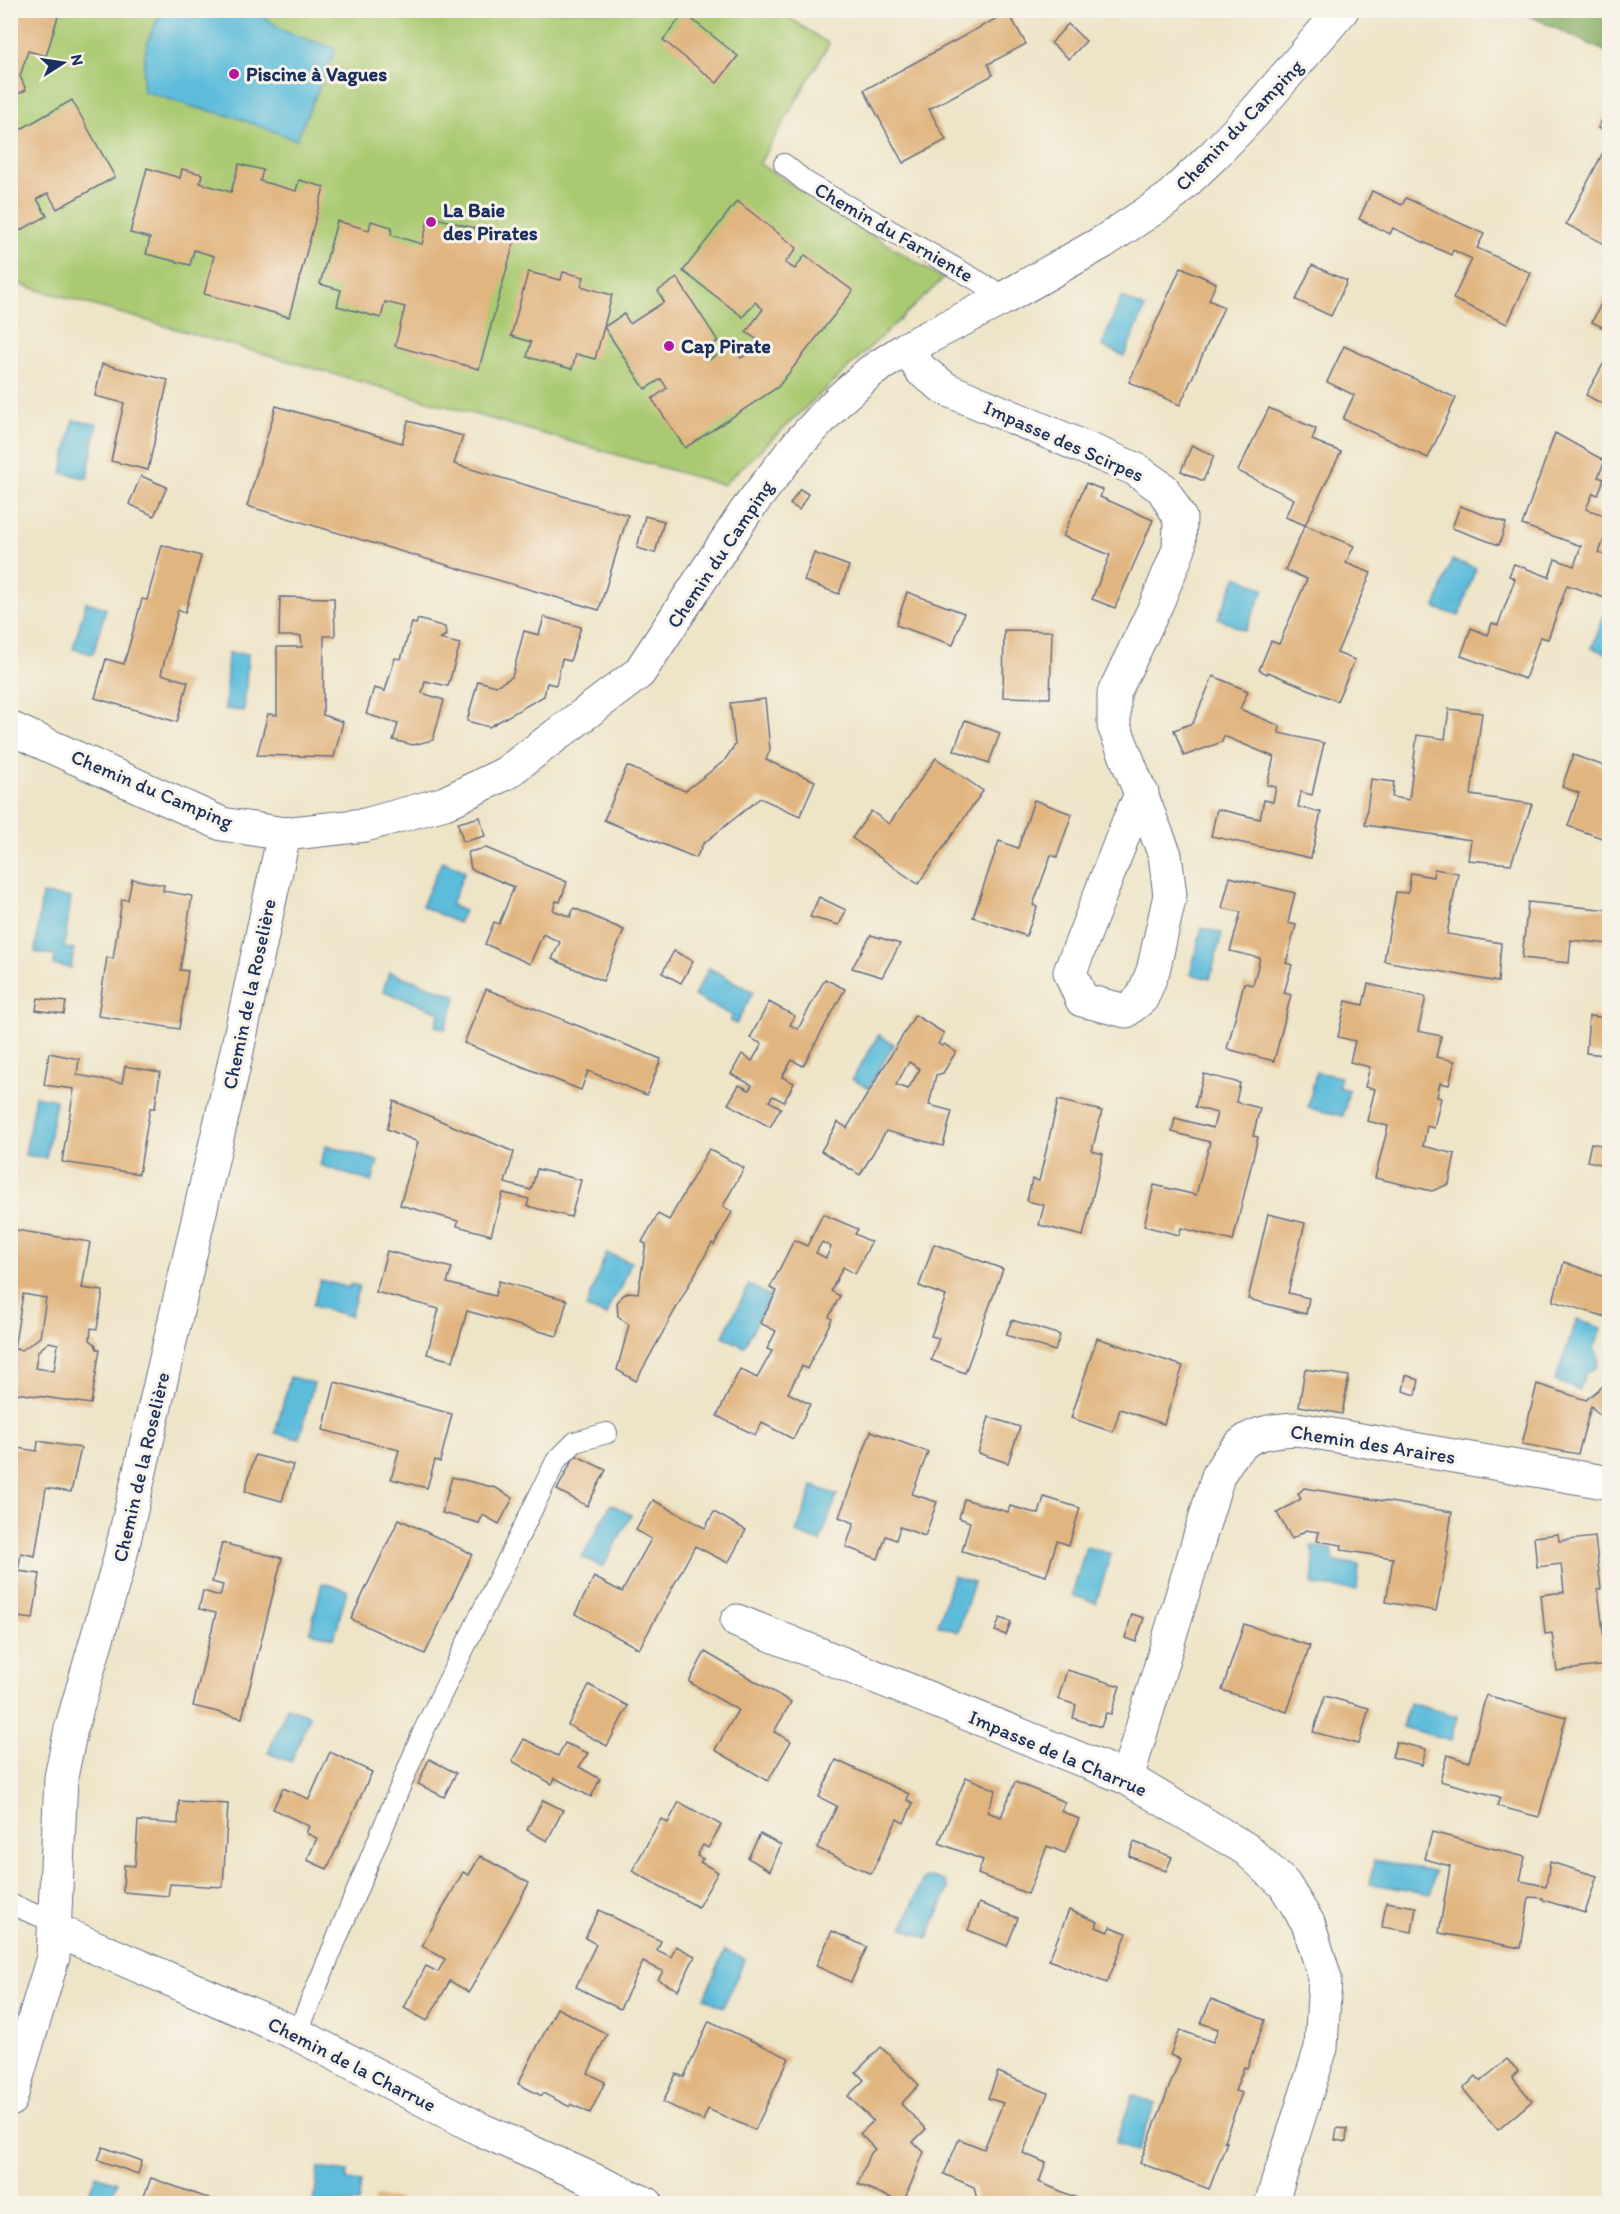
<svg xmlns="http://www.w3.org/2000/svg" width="1620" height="2214" viewBox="0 0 1620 2214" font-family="Itim,sans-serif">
	<rect width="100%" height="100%" fill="#f7f3e8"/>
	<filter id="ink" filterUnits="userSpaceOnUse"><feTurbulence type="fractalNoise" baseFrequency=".0167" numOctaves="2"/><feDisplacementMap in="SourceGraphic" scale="12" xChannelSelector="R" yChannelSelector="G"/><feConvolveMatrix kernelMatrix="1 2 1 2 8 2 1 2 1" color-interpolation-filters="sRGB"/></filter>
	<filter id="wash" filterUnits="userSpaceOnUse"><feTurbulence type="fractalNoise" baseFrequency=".008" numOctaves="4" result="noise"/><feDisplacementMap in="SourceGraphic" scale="24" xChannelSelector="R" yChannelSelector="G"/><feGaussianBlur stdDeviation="1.35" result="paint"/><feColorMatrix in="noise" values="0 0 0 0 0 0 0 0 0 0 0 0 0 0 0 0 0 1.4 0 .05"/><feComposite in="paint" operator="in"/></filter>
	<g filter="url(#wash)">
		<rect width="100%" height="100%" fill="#eee4c7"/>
		<path fill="#aaca72" stroke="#627c68" stroke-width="1.5" d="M10,11h769l50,33 -70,120 184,115 -220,206 -712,-203z"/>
		<path fill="#87ae64" stroke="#516e61" stroke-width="1.5" d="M1519,11h90v42z"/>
		<g fill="#5bbcda" stroke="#3b769c" stroke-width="1.5">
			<path d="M162,11h93l31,21 50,17 -40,91 -61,-23 -45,-11 -47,-15c0,-34 2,-51 19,-80z"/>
			<path d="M1121,297l24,11 -21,48 -22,-10z"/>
			<path d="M73,420l24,4 -10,54 -25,-5z"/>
			<path d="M1452,560l24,8 -17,48 -24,-8z"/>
			<path d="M1237,576l27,13 -19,42 -27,-13z"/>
			<path d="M86,602l20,6 -13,46 -20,-5z"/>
			<path d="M1607,608l2,1v45l-17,-6z"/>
			<path d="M228,653l20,1 -4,57 -19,-2z"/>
			<path d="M442,861l23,10 -14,34 13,6 -6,12 -36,-17z"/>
			<path d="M42,894l29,4 -7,50 10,1 -3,19 -17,-3 1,-10 -20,-3z"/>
			<path d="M1202,928l20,5 -12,46 -20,-5z"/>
			<path d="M709,968l44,24 -17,32 -6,-3 3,-5 -39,-20z"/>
			<path d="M389,972l68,24 -12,33 -10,-3 5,-14 -57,-21z"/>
			<path d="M879,1035l15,9 -26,44 -16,-9z"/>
			<path d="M1316,1072l25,5 -3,10 11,3 -6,26 -35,-8z"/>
			<path d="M35,1096l21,4 -10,58 -21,-3z"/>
			<path d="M326,1145l52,16 -6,21 -52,-17z"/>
			<path d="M606,1253l25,9 -10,27 -10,13 -4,14 -21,-8z"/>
			<path d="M320,1280l29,8 1,-4 9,2 -9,30 -37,-10z"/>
			<path d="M749,1285l21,11 -26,51 -21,-11z"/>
			<path d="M1577,1319l24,9 -7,21c8,10 5,21 -8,24l-7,17 -24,-9z"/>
			<path d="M290,1377l24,6 -15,56 -24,-6z"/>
			<path d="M813,1486l24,9 -17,47 -24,-9z"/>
			<path d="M611,1504l20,11 -28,52 -21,-10z"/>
			<path d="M1311,1546l20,3 2,12 26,4 -2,25 -45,-5 2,-27z"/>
			<path d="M1086,1547l25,7 -15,49 -24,-8z"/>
			<path d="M953,1576l21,6 -16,50 -20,-7z"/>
			<path d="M322,1583l25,7 -13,48 -24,-6z"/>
			<path d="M1409,1703l48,13 -6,24 -49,-13z"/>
			<path d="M287,1707l23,9 -19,46 -23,-9z"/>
			<path d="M1374,1860l61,11 -4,23 -61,-10z"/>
			<path d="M933,1877l11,4 4,8 -20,49 -25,-10 20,-49z"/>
			<path d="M725,1950l20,9 -22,48 -19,-9z"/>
			<path d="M1133,2095l22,9 -18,48 -22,-9z"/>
			<path d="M318,2168l30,4 -1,8 14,2 -3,21h-44z"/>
			<path d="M96,2175l21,7 -8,21h-24z"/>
		</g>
		<g id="blocks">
			<g fill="#e1b580" fill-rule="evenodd">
				<path d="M10,10h50l-14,46 -18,-5 -8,25 6,14 -16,8z"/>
				<path d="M1008,12l18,32 -38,20 5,11 -64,34 17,31 -43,23 -39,-73z"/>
				<path d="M684,13l54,43 -21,27 -54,-43z"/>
				<path d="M1068,24l18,17 -17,18 -18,-16z"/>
				<path d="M72,100l43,77 -58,32 -9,-16 -11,6 10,17 -37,20v-110l4,7z"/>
				<path d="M1610,105v29l-12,-6z"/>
				<path d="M1610,139v108l-44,-23z"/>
				<path d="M239,164l24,6 -3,11 36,10 3,-11 25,7 -35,130 -85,-23 10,-38 -20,-6 -4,15 -44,-11 4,-16 -20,-5 17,-65 33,10 2,-9 20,5 -2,9 31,9z"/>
				<path d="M1372,191l30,14 4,-7 78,36 -7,14 54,25 -24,51 -54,-25 19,-40 -19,-9 -2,5 -58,-27 -3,6 -31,-15z"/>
				<path d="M737,201l60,47 -12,15 10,6 10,-14 48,36 -75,96 -93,61 -33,-49 15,-11 -6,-9 -16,10 -41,-62 -9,32 -19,-5 -4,15 -45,-12 4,-15 -20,-6 17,-64 33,8 2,-8 21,5 -3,9 31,9 -8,32 20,-13 6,10 34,-22 -6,-11 19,-13 41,63 -15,10 6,9 23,-15 9,13 8,-5 10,-12 -13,-9 17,-23 -8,-7 -12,15 -60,-46z"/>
				<path d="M429,216l86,23 -36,130 -84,-23 10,-39 -20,-5 -4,16 -44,-12 4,-16 -21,-6 17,-63 32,9 2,-9 21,6 -1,8 31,9z"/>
				<path d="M1312,265l35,16 -16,35 -35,-16z"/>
				<path d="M1181,267l35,16 -7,17 15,7 -44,98 -51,-23z"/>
				<path d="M1607,292l3,1v38l-18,-9z"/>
				<path d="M1344,346l112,52 -28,60 -85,-39 11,-24 -27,-13z"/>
				<path d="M1610,352v56l-24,-13z"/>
				<path d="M102,364l66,16 -20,90 -37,-9 13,-58 -29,-7z"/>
				<path d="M276,406l126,37 6,-22 55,15 -9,28 174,51 -29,95 -352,-104z"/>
				<path d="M1269,408l47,21 -4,11 29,12 -36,73 -20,-8 9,-18 -56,-28z"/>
				<path d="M1555,433l50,28 -7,16 6,2 -6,16 -5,-2 -7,16 24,8v6l-11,30 11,4v27l-5,14 -38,-13 -19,54 -8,-2 -15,42 -64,-23 10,-28 17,7 4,-12 6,2 17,-46 -6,-3 5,-12 35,13 6,-18 19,7 7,-20 -59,-21z"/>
				<path d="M1192,445l22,11 -11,25 -22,-10z"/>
				<path d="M141,476l26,11 -13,29 -25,-12z"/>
				<path d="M1086,483l17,7 -3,7 53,23 -38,88 -23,-9 18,-44 -47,-19z"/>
				<path d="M800,489l8,5 -9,16 -9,-6z"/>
				<path d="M1460,506l46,17 -7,22 -47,-17z"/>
				<path d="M645,516l19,5 -9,32 -18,-5z"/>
				<path d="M1305,525l49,21 -8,17 25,10 -34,80 18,7 -18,41 -69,-29 -1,2 -8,-4 12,-29 8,3 28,-65 -22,-9z"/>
				<path d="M162,545l39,11 -16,57 -7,-3 -17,64 27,8 -11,40 -82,-24 11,-39 18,5 18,-65 5,1z"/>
				<path d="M814,553l35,13 -10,28 -35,-13z"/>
				<path d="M907,592l57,21 -11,32 -57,-20z"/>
				<path d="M280,597l54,1 1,38h-11l-1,79 20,7 -9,35 -77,-2 11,-41 9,1v-68h25l-1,-11h-22z"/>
				<path d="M544,617l37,10 -11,34 -8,-2 -6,26 -9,-2 -3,13 -55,31 -22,-6 11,-40 18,5 16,-9 12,-46 15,4z"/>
				<path d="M418,619l27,8 1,8 -7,4 21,5 -12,42 -23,-5 -3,12 22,7 -11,40 -20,5 -20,-5 5,-16 -32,-10 8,-26 11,3 10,-33 6,1 11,-36 4,1z"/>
				<path d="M1004,630l48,1 -2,67 -47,-1z"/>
				<path d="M1213,676l35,15 -8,18 40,17 -1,7 45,10 -12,52 -11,-3 -3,15 23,5 -10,46 -100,-22 6,-27 43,10 4,-19 9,2 3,-15 -9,-2 7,-28 -50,-21 -2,6 -38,14 -10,-26 19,-7z"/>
				<path d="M765,699l5,51 -4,10 49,21 -15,35 -40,-18 -57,46 -7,14 -92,-38 23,-54 58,25 39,-30 11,-16 -5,-42z"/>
				<path d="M1449,709l33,4 -11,82 61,9 -21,60 -43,-4 3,-20 -106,-15 6,-46 23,3 -2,15 17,3 8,-65 28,4z"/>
				<path d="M965,720l35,13 -11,30 -35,-13z"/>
				<path d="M1573,755l37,13v73l-42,-15 11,-33 -17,-6z"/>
				<path d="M936,758l47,33 -65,93 -66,-46 19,-27 18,13z"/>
				<path d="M1034,800l38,14 -15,43 -6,-2 -18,50 4,2 -11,29 -53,-19 26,-76 19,7z"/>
				<path d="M10,817l7,9 -7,5z"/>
				<path d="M480,817l5,19 -22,6 -5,-19z"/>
				<path d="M486,848l81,34 -7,20 -4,-1 -3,9 17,7 4,-9 50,22 -21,51 -51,-22 8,-17 -17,-8 -13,30 -45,-20 9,-22 5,2 15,-37 -43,-18 -3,-17z"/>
				<path d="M1434,869l24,4 -11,61 54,9 -3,39 -114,-21 12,-69 12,1 3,-20 22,4z"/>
				<path d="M1230,877l65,16 -7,30 8,2 -10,38 6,2 -8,28 7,2 -17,66 -47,-12 17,-66 9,2 7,-27 -30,-7 11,-39 -19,-4z"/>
				<path d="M132,879l32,6 -1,6 29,5 -12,74 8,1 -9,58 -81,-13 9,-59 6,2 9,-60 6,1z"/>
				<path d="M819,897l27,13 -7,15 -29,-8z"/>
				<path d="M1528,902l82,8v34l-39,-4 -2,23 -47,-5z"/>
				<path d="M871,935l29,9 -18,33 -30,-9z"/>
				<path d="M674,951l19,10 -12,22 -19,-10z"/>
				<path d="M1608,951h2v16l-4,-1z"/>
				<path d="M825,979l20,10 -42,77 -11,-6 -10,17 12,6 -10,19 -11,-6 -4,5 12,7 -11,19 -42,-23 11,-19 10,5 3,-5 -21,-11 11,-20 10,7 10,-17 -12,-6 19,-36 26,14 -5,9 8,4z"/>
				<path d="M1368,984l58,13 -8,34 23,5 -5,21 19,4 -6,24 -9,-2 -3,14 4,1 -7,30 -7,-2 -4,20 32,8 -6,30 -17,7 -57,-13 13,-52 -21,-5 8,-32 -10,-2 5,-20 -20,-5 5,-21 -17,-4 8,-36 17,4z"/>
				<path d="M486,989l175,70 -14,36 -59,-24 -7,19 -117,-47z"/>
				<path d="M38,998l28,4 -2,12 -28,-4z"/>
				<path d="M915,1015l29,18 -6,11 4,2 2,-2 12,8 -13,21 -7,2 -7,30 23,6 -9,35 -57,-15 -26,44 -39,-24 17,-29 9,6zM909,1062l11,7 -12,20 -12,-4z"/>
				<path d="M1589,1016l21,2v60h-7l2,-23 -19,-2z"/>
				<path d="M49,1053l30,6 -2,16 45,8 3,-17 35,6 -5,36h-5l-11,66 -77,-12 12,-73 -30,-4z"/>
				<path d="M1204,1074l36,9 -4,19 24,6 -7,28 5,1 -25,104 -52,-13 -2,7 -35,-9 10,-41 42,10 14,-53 -38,-10 3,-14 38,10 4,-15 -22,-6z"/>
				<path d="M1058,1100l44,11 -10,40 11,3 -20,82 -44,-11 5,-20 -17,-4 5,-22 7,2z"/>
				<path d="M394,1101l120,51 -9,31 26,7 6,-21 44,11 -10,37 -44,-11 2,-7 -26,-6 -12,42 -34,-9 1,-5 -58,-16 18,-63 -31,-13z"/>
				<path d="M1591,1143l19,4v19l-23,-5z"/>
				<path d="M709,1149l35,19 -21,38 9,6 -18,33 -2,-2 -76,138 -19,-11 12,-45 -11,-9 -1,-13 5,-7 7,-4 9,1 8,-49 -4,-2 16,-28 11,6z"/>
				<path d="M823,1214l35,15 -3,5 16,8 -16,32 -12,-7 -12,24 9,5 -11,21 3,2 -25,50 -5,-3 -14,27 22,11 -17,35 -31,-16 -7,12 -38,-19 23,-47 17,9 15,-27 -5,-2 9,-18 -16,-8 17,-32 -7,-3 24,-48 13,6zM822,1242l9,5 -5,11 -10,-5z"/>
				<path d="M1268,1214l37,9 -17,70 21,5 -3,16 -58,-15z"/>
				<path d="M10,1229l80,13 -8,46 21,3 -6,38 -6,-1 -1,12 5,4 2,5h3l-9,55 -81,-12zM23,1294l23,4 -6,39 -18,13 -8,-1zM49,1342l9,2 -4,27 -19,-3 3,-17z"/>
				<path d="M934,1244l69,25 -38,104 -34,-13 8,-22 -8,-2 15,-40 -27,-10z"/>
				<path d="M387,1251l65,17 -5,15 48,13 4,-15 68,19 -9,34 -1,2 -90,-25 -14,50 -26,-7 12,-45 -63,-17z"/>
				<path d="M1564,1262l46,17v39l-57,-17z"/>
				<path d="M1012,1320l48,15 -5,16 -49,-16z"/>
				<path d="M1097,1338l86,28 -19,58 -44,-15 -7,23 -42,-14z"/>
				<path d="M1305,1369l44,7 -7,38 -43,-8z"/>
				<path d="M1406,1375l13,5 -3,15 -13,-4z"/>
				<path d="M1610,1380v38l-4,-4 -4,4 -11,-12 -13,48 -56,-10 15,-60 49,16z"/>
				<path d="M335,1382l117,32 -12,48 -5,-2 -8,28 -36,-9 8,-29 -76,-20z"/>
				<path d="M989,1417l31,10 -12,36 -30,-10z"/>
				<path d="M871,1431l57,21 -16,42 25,8 -12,34 -25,-9 -4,13 -10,-4 -8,23 -32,-12 8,-24 -15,-6z"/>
				<path d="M38,1441l43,7 -10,44 -25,-4 -11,68 -14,-3 -3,18 22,3 -7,45 -23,-3v-169l27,4z"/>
				<path d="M255,1455l38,10 -11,36 -37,-10z"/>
				<path d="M575,1455l31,15 -19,36 -30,-16z"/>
				<path d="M452,1477l44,11 17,10 -14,26 -16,-9 -4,8 -37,-10z"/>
				<path d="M1304,1488l148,24 -6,39 2,1 -12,59 -50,-9 7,-44 -52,-8 1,-5 -25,-4 2,-9 -13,-2 -14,9 -15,-26 24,-14 -3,-5z"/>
				<path d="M1044,1497l36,11 -11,37 -12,-4 -11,35 -84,-25 8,-29 -11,-4 5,-19 44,13 2,-6 29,8z"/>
				<path d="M653,1500l52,28 9,-16 32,18 -18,33 -33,-17 -56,103 -64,-35 19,-37 28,15 29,-53 -15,-9z"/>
				<path d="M399,1519l73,35 -47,100 -74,-35z"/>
				<path d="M1558,1534l1,7 36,-4 6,52h-3l9,76 -50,6 -5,-38 -7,1 -4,-39 23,-3 -3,-28 -24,3 -3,-30z"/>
				<path d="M222,1543l60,15 -40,160 -49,-12 23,-93 -17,-4 4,-18 17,5 3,-11 -11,-3z"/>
				<path d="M1132,1614l12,4 -8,24 -11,-4z"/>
				<path d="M1000,1618l11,4 -5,13 -11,-4z"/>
				<path d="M1244,1624l66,22 -23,66 -65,-22z"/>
				<path d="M705,1652l86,50 -17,30 17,9 -23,40 -53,-31 23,-40 -49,-28z"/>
				<path d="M1067,1670l53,16 -9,28 -5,-1 -5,14 -28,-9 3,-13 -18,-6z"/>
				<path d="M589,1685l39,21 -21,40 -39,-21z"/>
				<path d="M1486,1695l80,22 -27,100 -42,-11 3,-9 -60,-16 7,-26 22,7z"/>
				<path d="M1325,1696l44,12 -10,36 -46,-12z"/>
				<path d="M524,1739l34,17 7,-13 23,10 -9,14 21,12 -9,18 -36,-19 -3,6 -40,-23z"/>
				<path d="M1396,1742l30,7 -4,16 -30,-8z"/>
				<path d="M330,1752l42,20 -45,97 -20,-9 10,-22 -11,-5 3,-7 -36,-17 10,-21 26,11z"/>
				<path d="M429,1759l27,14 -12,24 -26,-13z"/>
				<path d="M836,1760l73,34 -2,6 6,3 -9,20 -7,-4 -26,55 -54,-26 20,-42 -18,-9z"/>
				<path d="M966,1777l30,13 -9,22 14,5 14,-35 50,20 -4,9 18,8 -14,34 -18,-7 -19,48 -50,-20 5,-14 -44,-17z"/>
				<path d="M543,1800l20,10 -16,31 -20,-11z"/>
				<path d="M179,1801l49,3 -5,83 -53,-3 -2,12 -45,-4 1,-27 11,1 3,-45 40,3z"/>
				<path d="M679,1802l42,23 -13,23 -5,-3 -6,11 6,3 -3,3 18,10 -20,35 -66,-36 29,-52 7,4z"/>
				<path d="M1432,1832l93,25 -5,24 26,5 4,-24 47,14 -12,37 -42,-13v-2l-14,-1 -8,51 -82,-15 11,-67 -25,-7z"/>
				<path d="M760,1834l21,11 -11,26 -22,-13z"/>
				<path d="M1134,1842l38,15 -6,14 -37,-15z"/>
				<path d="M480,1856l49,27 -60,109 -19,-11 -23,40 -23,-13 22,-42 12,6 7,-13 -23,-13 41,-74 6,3z"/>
				<path d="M1386,1902l30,5 -4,25 -30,-5z"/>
				<path d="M979,1903l39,15 -11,28 -39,-16z"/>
				<path d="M599,1910l62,31 -4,9 14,7 5,-11 19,10 -17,34 -20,-10 5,-9 -20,-9 -23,47 -44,-22 20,-43 -11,-6z"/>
				<path d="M1069,1910l29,12 -2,5 12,5 2,-5 17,6 -20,50 -58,-23z"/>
				<path d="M832,1931l35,16 -16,35 -35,-16z"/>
				<path d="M1211,1999l54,21 -18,48 -3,-1 -9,24 7,2 -18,48 3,1 -18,47 -69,-26 40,-104 -10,-4 10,-25 33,12 5,-13 -17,-6z"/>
				<path d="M557,2008l50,26 -19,39 17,9 -15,31 -19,-9 -1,3 -27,-14 -1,3 -24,-12z"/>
				<path d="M709,2021l80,37 -34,72 -47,-21 -5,12 -40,-19 13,-28 8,3z"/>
				<path d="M881,2047l38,38 -18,19 25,25 -13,13 11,10 -21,51 -45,-19 11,-29 6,-6 -15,-15 13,-13 -25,-25 16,-16 -8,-8z"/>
				<path d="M1507,2059l11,12 -6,6 20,24 -34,29 -35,-41 13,-13 5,5z"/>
				<path d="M998,2072l50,21 -25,60 23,10 -7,19 52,22h-113l-4,-17 -30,-13 15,-35 25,10 19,-46 -15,-5z"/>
				<path d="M1337,2128l10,1 -1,13 -11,-2z"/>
				<path d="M103,2147l39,14 -4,13 -40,-14z"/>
				<path d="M151,2178l65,23 -1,3h-74z"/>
				<path d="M375,2197l25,2v5h-26z"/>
			</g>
		</g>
	</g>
	<g filter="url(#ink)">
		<use href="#blocks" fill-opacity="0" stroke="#656e83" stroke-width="1.5"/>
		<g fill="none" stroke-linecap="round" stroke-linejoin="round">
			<g stroke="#656e83" stroke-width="22">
				<g id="lane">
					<path d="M784,164l22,18 200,115"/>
					<path d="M10,1904l46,19"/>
					<path d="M297,2034l126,-302 133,-271 19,-19 32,-9"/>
				</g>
			</g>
			<g stroke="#656e83" stroke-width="35">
				<g id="street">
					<path d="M907,348l14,22 25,19 189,80 28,20 17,29 -1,31 -22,54 -43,90v33l51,129 5,40 -17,76 -11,27 -16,13 -44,-11 -12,-28 58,-149 14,-30"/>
					<path d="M10,728l212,96 62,10 81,-9 80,-22 61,-30 133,-100 107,-162 51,-66 43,-46 30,-27 37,-24 99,-51 97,-55 65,-43 47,-45 40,-42 87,-102"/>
					<path d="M737,1621l390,157 119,71 38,35 24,39 17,55 -4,70 -50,156"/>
					<path d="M1127,1778l91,-302c21,-38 35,-45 79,-47l313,54"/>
					<path d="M55,1930l242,104 185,96 165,74"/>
					<path d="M10,2100l43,-143 8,-180 10,-48 48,-167 114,-493 51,-235"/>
				</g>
			</g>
			<use href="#lane" stroke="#fff" stroke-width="20"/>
			<use href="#street" stroke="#fff" stroke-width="33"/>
		</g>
	</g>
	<g fill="#b5179e" stroke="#f7f3e8" stroke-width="2">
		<circle cx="234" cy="74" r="6"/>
		<circle cx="431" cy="222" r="6"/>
		<circle cx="669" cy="346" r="6"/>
	</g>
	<g text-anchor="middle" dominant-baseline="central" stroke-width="6" stroke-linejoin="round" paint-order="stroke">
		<g font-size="20" font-weight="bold" fill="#1b2f5e" stroke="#f7f3e8" text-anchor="start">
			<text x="246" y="74">Piscine à Vagues</text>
			<text x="443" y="210">La Baie<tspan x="443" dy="23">des Pirates</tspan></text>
			<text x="681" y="346">Cap Pirate</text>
		</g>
		<g font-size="20" fill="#1b2f5e" stroke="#f7f3e8">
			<text transform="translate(1239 125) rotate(-46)">Chemin du Camping</text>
			<text transform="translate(894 232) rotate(30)">Chemin du Farniente</text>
			<text transform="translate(1064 441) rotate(24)">Impasse des Scirpes</text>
			<text transform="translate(720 554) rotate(-56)">Chemin du Camping</text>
			<text transform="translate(152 789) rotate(23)">Chemin du Camping</text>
			<text transform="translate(249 994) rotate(-78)">Chemin de la Roselière</text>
			<text transform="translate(1373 1444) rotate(9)">Chemin des Araires</text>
			<text transform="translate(141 1467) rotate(-77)">Chemin de la Roselière</text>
			<text transform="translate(1058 1753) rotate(23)">Impasse de la Charrue</text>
			<text transform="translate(352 2064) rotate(27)">Chemin de la Charrue</text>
		</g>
	</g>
	<rect width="1620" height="2214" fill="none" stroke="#f7f3e8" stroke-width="36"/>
	<g transform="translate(63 63) rotate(78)" stroke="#f7f3e8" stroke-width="4.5" paint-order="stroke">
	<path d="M0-4.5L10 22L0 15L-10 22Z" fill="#1b2f5e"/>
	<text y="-9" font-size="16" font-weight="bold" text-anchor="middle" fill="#1b2f5e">N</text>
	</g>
</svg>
